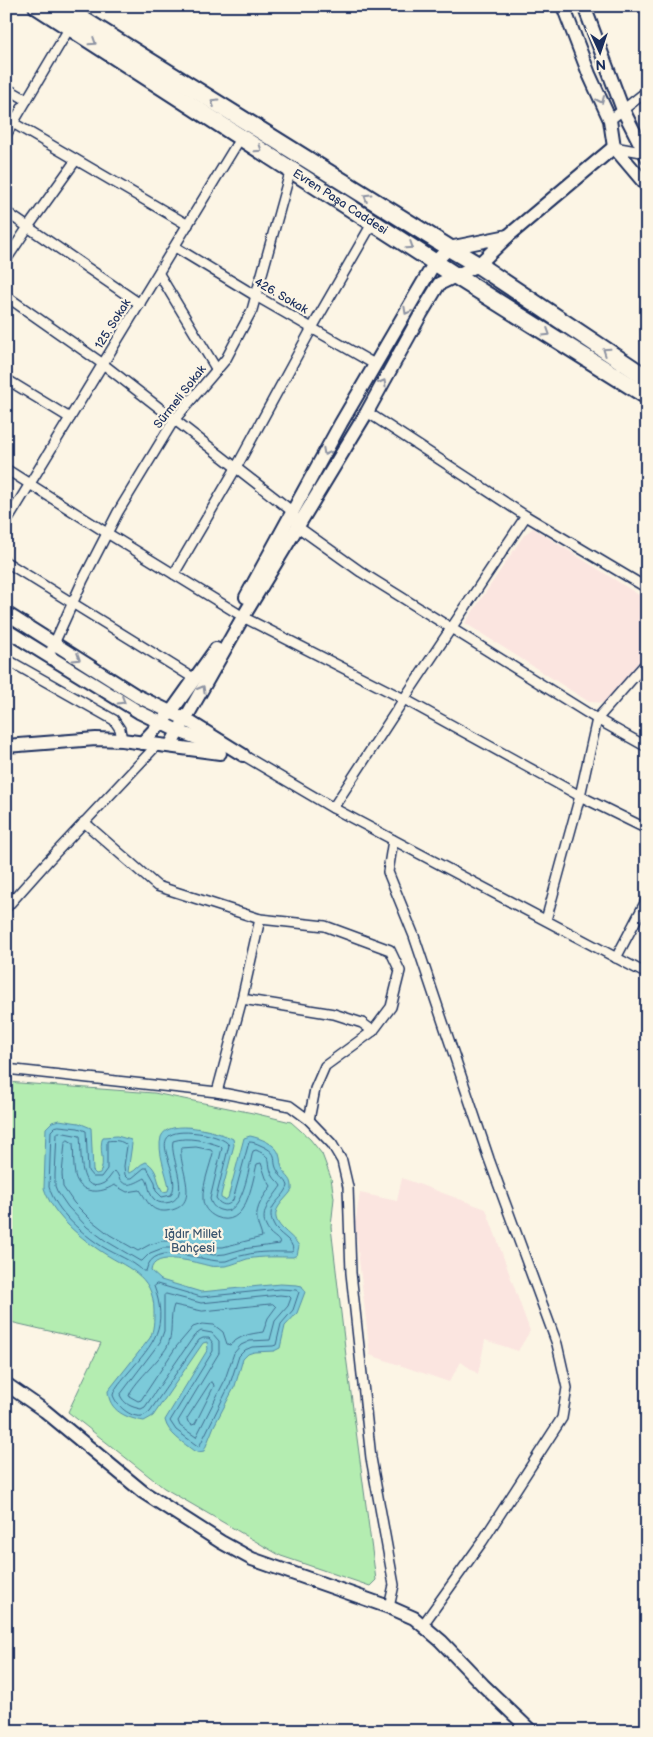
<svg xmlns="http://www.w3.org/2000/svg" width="653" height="1737" viewBox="0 0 653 1737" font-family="'Balsamiq Sans',sans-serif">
	<rect width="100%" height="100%" fill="#fcf5e5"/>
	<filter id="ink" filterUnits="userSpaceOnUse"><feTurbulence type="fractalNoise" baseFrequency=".02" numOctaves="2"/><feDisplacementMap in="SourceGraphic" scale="10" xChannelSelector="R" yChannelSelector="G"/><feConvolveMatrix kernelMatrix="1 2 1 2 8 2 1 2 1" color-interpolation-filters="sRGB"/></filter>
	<g filter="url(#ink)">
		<g fill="#fbe5e0">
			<path d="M533,528l114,72v51l-40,52 -18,-1 -124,-79 59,-88z"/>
			<path d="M402,1178l84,31 44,122 -12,20 -33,-11 -7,34 -17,-12 -12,20 -79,-27 -15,-131 5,-31 37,8z"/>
		</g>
		<path fill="#b4edb1" stroke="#688e88" d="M6,1082l148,11 99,20 38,9 19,17 12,15 9,24 3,20 -3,29 15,129 30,224 -6,6 -89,-30 -117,-68 -96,-76 33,-69 -95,-22z"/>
		<path fill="#7bcad9" stroke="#558ca8" d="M59,1120l20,3 12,5 2,43 3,3 4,-1c6,-11 -2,-25 3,-36l14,-1 14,4 1,4 -4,28 2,1c6,-2 9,-9 16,-11 13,7 10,20 17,30l5,-1 1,-4c-3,-15 -12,-35 -8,-50 7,-20 59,-5 72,2l1,6 -13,50v3l4,2 3,-2 16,-60 6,-2c10,2 26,8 29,18 2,5 1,11 4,16 4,8 10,8 9,20 -4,6 -9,10 -13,16 -12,18 13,27 20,40l-2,9 -4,2c-15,0 -30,-1 -46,2 -7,2 -14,6 -22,7 -5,0 -11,1 -15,0 -13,-3 -57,-17 -59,5l10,9 40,12 79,-8 17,1 5,1 3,6 -8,21 -12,13 -5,22 -6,3 -20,1 -6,2 -5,5 -8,27 -21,40 -10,25 -6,1 -4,-1c-10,-8 -26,-17 -29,-31l43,-71 -1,-7 -4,1 -50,73 -9,5c-18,-3 -35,-10 -36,-30l42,-53c4,-9 4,-17 4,-27 0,-38 -29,-43 -55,-61 -22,-15 -47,-36 -55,-62l2,-60 6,-6z"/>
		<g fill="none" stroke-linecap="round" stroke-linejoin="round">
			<g stroke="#416d8f" stroke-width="1">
				<path d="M59,1126l19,2 8,3 2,40 5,6h8l6,-8v-28c6,-1 16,-1 20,5l-3,20 1,9 3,3h4l12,-10h3l8,14 1,9 6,6 9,-2c15,-25 -40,-73 34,-61 8,2 20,5 24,11l-13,53 3,4c5,4 10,4 14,-2l16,-58c4,0 7,1 11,3 23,10 9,14 19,28 3,6 7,6 9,13 -5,15 -23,18 -15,38 4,11 21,15 20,27l-2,1c-16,0 -31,-1 -46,3 -7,1 -13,4 -19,6 -21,3 -73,-24 -80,10h-3c-11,-11 -27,-16 -40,-24 -21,-13 -47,-36 -54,-60l2,-56 4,-4z"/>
				<path d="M59,1132l21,4c2,13 -3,61 24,47 5,-3 7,-9 11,-12 2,2 3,4 4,7 7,12 18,4 26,0 5,6 3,15 9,21 3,3 6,4 11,4 30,-2 4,-45 8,-62 15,-5 33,0 47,5l2,2 -12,51c2,6 4,9 10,11 23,9 29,-45 33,-59l3,-1c20,9 9,11 17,26 2,4 6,6 8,10 -9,14 -26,28 -11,47 4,4 9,6 10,11l-37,5 -18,5 -12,1 -30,-7h-20l-13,5 -8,8h-2l-34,-20 -19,-14 -19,-20 -11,-16 -2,-5v-12l2,-40z"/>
				<path d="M68,1140l5,3c1,10 0,22 2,32 5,20 26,19 39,10l13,7 13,-2c7,10 10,22 26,21 38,-4 12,-43 15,-63l15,-1 15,3 2,3c-3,13 -11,33 -10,46 0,8 5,14 13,18 30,13 36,-34 41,-53l4,-1 5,15 5,8c-7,11 -16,20 -14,35 1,5 4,11 5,16l-39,10h-9l-30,-6h-22l-13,4 -11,6 -28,-16 -18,-14 -18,-18 -11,-16 -1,-13 3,-31z"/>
				<path d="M157,1284l44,13 79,-8 16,1 3,2 -6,18 -12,14 -5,21 -3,1 -21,1 -7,3 -6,6 -9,28 -31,63 -23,-17 -6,-9 43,-70v-8l-4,-5h-6l-4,2 -49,71c-1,1 -6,5 -8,5 -12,2 -26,-11 -29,-21 2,-8 10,-16 15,-22 26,-30 41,-46 26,-87z"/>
				<path d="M166,1294l35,9 79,-8 9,1 2,2 -3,8 -13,15 -5,19 -20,1 -9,4 -7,8 -10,29 -28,55 -16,-11 -2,-5 41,-68v-12l-7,-8 -11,-2 -7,5 -49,71 -4,2c-10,-2 -17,-5 -21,-14l40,-53 4,-11v-35z"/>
				<path d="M273,1304l3,3 -8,11 -5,14c-13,2 -22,3 -33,13l-3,-1 -4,-12 -9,-7 -12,-1 -9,3 -17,20 -35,53 -3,1 -9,-5c3,-12 30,-35 38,-49 7,-14 2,-29 7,-42l28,6z"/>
				<path d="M211,1382l2,1 1,3 -19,38 -3,1 -4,-3 -1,-3z"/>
			</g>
			<g stroke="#1b2f5e" stroke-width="12">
				<g id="street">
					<path d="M6,88l21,12"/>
					<path d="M610,120l37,-29"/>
					<path d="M13,123l175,102"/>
					<path d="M6,135l64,-108"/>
					<path d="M614,147l33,6"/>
					<path d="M6,212l134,92"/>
					<path d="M175,247l81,49 120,69"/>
					<path d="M6,260l22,-33 48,-67"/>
					<path d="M159,274l58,96"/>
					<path d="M6,296l97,68 190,148 5,15 63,45 236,147 50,28"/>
					<path d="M6,379l64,39"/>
					<path d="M367,412l159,104 121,72"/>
					<path d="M6,469l101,64 130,80"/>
					<path d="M6,523l235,-386"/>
					<path d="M6,562l189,117"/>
					<path d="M174,574l62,-106 76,-140 61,-106"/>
					<path d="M243,617l161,82 176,97 67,33"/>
					<path d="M48,657l35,-77 35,-68 56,-92 52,-61 26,-49 39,-141"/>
					<path d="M6,659l108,61 6,9 2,11"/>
					<path d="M243,755l90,53 314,166"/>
					<path d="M333,808l71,-109 122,-183"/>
					<path d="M84,822l73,64 103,33 65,7 65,24 10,21 -9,36 -18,24 -48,35 -10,23 -6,31"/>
					<path d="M393,840l-5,32 26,64 75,223 68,185 10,44 -5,30 -80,124 -60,84"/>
					<path d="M6,908l41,-46 110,-117"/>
					<path d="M546,920l34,-124 17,-77 50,-57"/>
					<path d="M616,958l31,-59"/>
					<path d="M242,999l92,15 28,9 11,8"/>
					<path d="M6,1069l211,23 73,14 19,14 23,24 10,17 6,26 3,86 20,185 23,127 -5,22"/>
					<path d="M217,1092l25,-93 18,-80"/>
				</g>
			</g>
			<g stroke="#1b2f5e" stroke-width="16">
				<g id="secondary">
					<path d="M563,6l26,68 21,46 4,27 33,39"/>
					<path d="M584,6l39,104 24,47"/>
					<path d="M246,597l95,-174 94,-161 14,-14 59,-12"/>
					<path d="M6,613l131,83 48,23 58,36"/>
					<path d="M6,630l133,82 39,19 42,16"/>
					<path d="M142,743l29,-31 45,-63"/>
					<path d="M6,746l90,-7 26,1 98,13"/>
					<path d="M170,746l73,-129 124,-205 54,-98 18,-30 39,-19 30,-29 106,-89"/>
					<path d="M6,1384l39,27 98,81 78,50 31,17 137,48 25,11 27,23 42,44 48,46"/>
				</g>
			</g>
			<g stroke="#1b2f5e" stroke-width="20">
				<g id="highway">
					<path id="s1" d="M37,6l419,270 191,120"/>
					<path d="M61,6l388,242 29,17 169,113"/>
				</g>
			</g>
			<use href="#street" stroke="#fcf5e5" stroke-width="9"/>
			<use href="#secondary" stroke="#fcf5e5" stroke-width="12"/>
			<use href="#highway" stroke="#fcf5e5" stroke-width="16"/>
		</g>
		<defs><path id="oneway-chevron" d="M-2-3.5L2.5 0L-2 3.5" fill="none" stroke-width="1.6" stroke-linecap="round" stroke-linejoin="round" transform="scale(1.25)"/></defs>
		<g stroke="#8c92a2">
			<use href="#oneway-chevron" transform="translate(93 42) rotate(33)"/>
			<use href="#oneway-chevron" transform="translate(601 100) rotate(66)"/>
			<use href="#oneway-chevron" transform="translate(214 102) rotate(-148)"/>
			<use href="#oneway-chevron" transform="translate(259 149) rotate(33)"/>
			<use href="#oneway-chevron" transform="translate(367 197) rotate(-148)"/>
			<use href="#oneway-chevron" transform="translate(410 246) rotate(33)"/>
			<use href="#oneway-chevron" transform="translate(407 311) rotate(119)"/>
			<use href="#oneway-chevron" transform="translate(547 333) rotate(32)"/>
			<use href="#oneway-chevron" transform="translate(606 351) rotate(-146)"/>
			<use href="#oneway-chevron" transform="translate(383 383) rotate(-60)"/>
			<use href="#oneway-chevron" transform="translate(326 452) rotate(118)"/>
			<use href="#oneway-chevron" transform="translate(77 658) rotate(32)"/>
			<use href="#oneway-chevron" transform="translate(202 689) rotate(-60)"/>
			<use href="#oneway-chevron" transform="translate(122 701) rotate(31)"/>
		</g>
	</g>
	<g text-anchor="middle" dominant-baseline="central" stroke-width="4.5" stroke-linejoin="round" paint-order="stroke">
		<g font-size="12" fill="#1b2f5e" stroke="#fcf5e5">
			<text stroke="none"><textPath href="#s1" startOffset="361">Evren Paşa Caddesi</textPath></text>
			<text transform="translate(281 296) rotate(30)">426. Sokak</text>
			<text transform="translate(113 324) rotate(-58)">125. Sokak</text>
			<text transform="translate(180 397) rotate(-52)">Sürmeli Sokak</text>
		</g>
		<g font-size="12" fill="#3a556f" stroke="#fcf5e5">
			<text x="193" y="1234">Iğdır Millet<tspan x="193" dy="14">Bahçesi</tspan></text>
		</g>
	</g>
	<rect width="653" height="1737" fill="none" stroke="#fcf5e5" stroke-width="25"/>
	<rect x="12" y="12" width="628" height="1712" fill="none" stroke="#1b2f5e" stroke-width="2" filter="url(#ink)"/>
	<g transform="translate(600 52) rotate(177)" stroke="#fcf5e5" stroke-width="4" paint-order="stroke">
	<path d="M0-4L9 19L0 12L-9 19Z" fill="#1b2f5e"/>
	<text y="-8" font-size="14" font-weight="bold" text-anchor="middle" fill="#1b2f5e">N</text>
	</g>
</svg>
